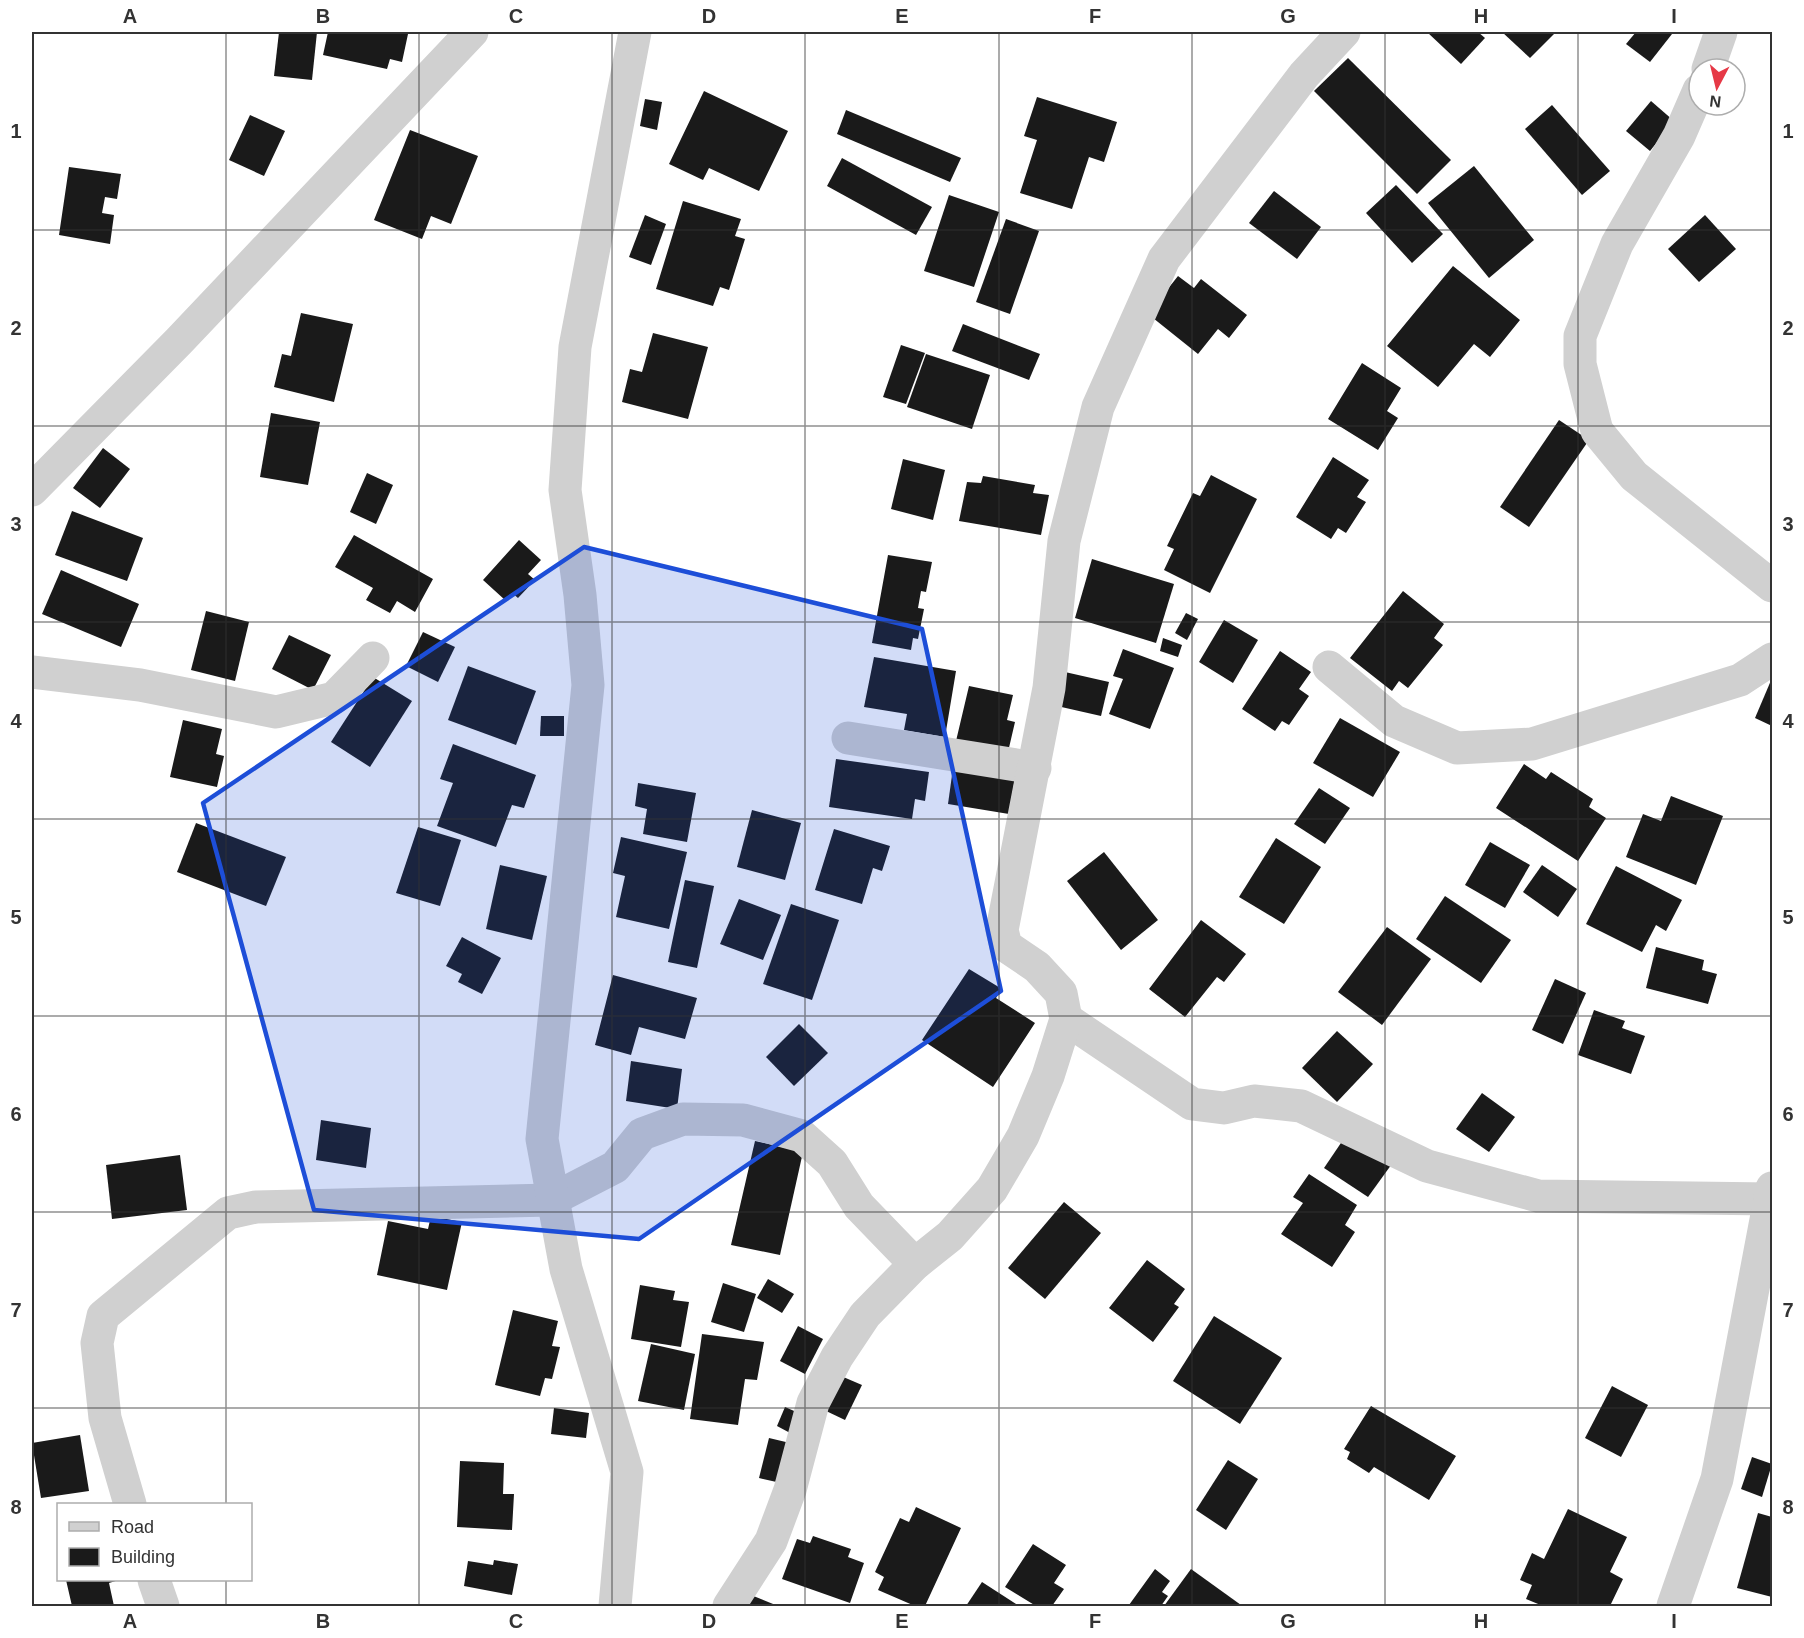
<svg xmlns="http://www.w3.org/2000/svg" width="1804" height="1638" viewBox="0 0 1804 1638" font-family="Arial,sans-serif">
	<rect width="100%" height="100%" fill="#fff"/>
	<g fill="#1a1a1a">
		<path d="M279,32h38l-5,48 -38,-4z"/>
		<path d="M328,32h72l8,2 -6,28 -12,-3 -3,10 -64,-14z"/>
		<path d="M1427,32h51l7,6 -24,26z"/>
		<path d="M1502,32h54l-26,26z"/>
		<path d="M1636,32h32l4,2 -22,28 -24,-18z"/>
		<path d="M1348,58l103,102 -34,34 -103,-103z"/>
		<path d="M704,91l84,40 -29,60 -50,-23 -6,12 -34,-16z"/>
		<path d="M1037,97l80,25 -13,40 -15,-5 -17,52 -52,-16 17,-53 -13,-4z"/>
		<path d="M645,99l17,3 -5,28 -17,-4z"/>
		<path d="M1651,101l23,20 -24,30 -24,-20z"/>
		<path d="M1552,105l58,66 -28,24 -57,-66z"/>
		<path d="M846,110l115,48 -11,24 -113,-48z"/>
		<path d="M250,115l35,16 -21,45 -35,-16z"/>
		<path d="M410,130l68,26 -27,68 -20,-8 -9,23 -48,-19z"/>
		<path d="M842,158l90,49 -16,28 -89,-49z"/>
		<path d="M1474,166l60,74 -45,38 -61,-75z"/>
		<path d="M69,167l52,7 -4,25 -12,-2 -3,16 12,2 -4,29 -51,-9z"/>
		<path d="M1396,185l47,49 -31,29 -46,-50z"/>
		<path d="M1274,191l47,36 -24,32 -48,-36z"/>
		<path d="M949,195l50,17 -25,75 -50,-16z"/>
		<path d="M683,201l58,18 -6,17 10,3 -16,51 -9,-3 -7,19 -57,-17z"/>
		<path d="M645,215l21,9 -15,41 -22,-8z"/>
		<path d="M1705,215l31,34 -37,33 -31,-33z"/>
		<path d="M1006,219l33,12 -29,83 -34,-12z"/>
		<path d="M1453,266l67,54 -30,37 -16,-13 -36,43 -51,-41z"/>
		<path d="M1178,276l16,12 7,-9 46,36 -18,23 -11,-9 -20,25 -50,-40z"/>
		<path d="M301,313l52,11 -19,78 -60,-15 8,-33 9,2z"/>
		<path d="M963,324l77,30 -11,26 -77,-29z"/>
		<path d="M653,333l55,14 -20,72 -66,-17 8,-33 12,3z"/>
		<path d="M901,345l24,8 -19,51 -23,-7z"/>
		<path d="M926,354l64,21 -18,54 -65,-22z"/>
		<path d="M1362,363l39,25 -14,23 11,7 -20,32 -50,-31z"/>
		<path d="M271,413l49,9 -12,63 -48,-8z"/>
		<path d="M1559,420l30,20 -60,87 -29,-20z"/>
		<path d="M103,448l27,21 -30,39 -27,-20z"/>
		<path d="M1333,457l36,23 -12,17 9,5 -20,31 -8,-5 -7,11 -35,-22z"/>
		<path d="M903,459l42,11 -12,50 -42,-11z"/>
		<path d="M367,473l26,12 -17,39 -26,-12z"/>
		<path d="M1211,475l46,24 -47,94 -46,-23 10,-21 -7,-3 26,-53 7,3z"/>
		<path d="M983,476l52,9 -2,8 16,2 -8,40 -82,-14 8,-39 14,1z"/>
		<path d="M72,511l71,27 -16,43 -72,-26z"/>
		<path d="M354,535l79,44 -18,33 -18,-11 -7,12 -24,-13 7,-12 -38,-21z"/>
		<path d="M519,540l22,20 -13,14 7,6 -17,18 -6,-5 -7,7 -22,-20z"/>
		<path d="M888,555l44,7 -6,30 -5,-1 -3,17 6,1 -6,30 -5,-1 -2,12 -39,-7z"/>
		<path d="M1092,559l82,25 -18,59 -81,-25z"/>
		<path d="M61,570l78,34 -18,43 -79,-33z"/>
		<path d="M1403,591l41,33 -10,14 9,7 -35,43 -9,-7 -7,10 -42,-33z"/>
		<path d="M206,611l43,11 -14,59 -44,-11z"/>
		<path d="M1186,613l12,6 -11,21 -12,-7z"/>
		<path d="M1224,620l34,20 -25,43 -34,-21z"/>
		<path d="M423,632l32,15 -17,35 -32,-16z"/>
		<path d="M289,635l42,20 -18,35 -41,-21z"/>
		<path d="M1163,638l19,7 -4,12 -18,-6z"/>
		<path d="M1123,649l51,19 -24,61 -41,-15 14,-35 -10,-3z"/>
		<path d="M1280,651l31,21 -12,17 10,7 -20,29 -7,-4 -7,10 -33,-22z"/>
		<path d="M874,657l82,14 -11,66 -41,-7 3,-16 -43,-7z"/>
		<path d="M468,666l68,25 -20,54 -68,-25z"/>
		<path d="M1065,672l44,10 -8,34 -44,-10z"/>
		<path d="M373,677l39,24 -42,66 -39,-25z"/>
		<path d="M1772,678v48l-17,-8z"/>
		<path d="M969,686l44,9 -6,25 8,2 -7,30 -52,-11z"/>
		<path d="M541,716h23v20h-24z"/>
		<path d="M1340,718l60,34 -27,45 -60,-34z"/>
		<path d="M183,720l39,9 -6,25 8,2 -7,31 -47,-10z"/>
		<path d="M453,744l83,31 -12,33 -12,-3 -16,42 -59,-21 16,-43 -13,-4z"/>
		<path d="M836,759l93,13 -4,29 -10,-2 -3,20 -83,-12z"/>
		<path d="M1524,764l22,15 5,-7 42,27 -4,8 17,11 -28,43 -82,-53z"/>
		<path d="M953,768l62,10 -6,36 -61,-10z"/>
		<path d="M638,783l58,10 -9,49 -44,-8 4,-25 -12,-3z"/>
		<path d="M1319,788l31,20 -25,36 -31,-20z"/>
		<path d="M1671,796l52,20 -27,69 -70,-28 17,-43 18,7z"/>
		<path d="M752,810l49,13 -16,57 -48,-13z"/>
		<path d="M196,823l90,34 -20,49 -89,-34z"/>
		<path d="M418,827l43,13 -21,66 -44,-13z"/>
		<path d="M834,829l56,17 -8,25 -9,-3 -11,36 -47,-14z"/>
		<path d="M621,837l66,15 -18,77 -53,-12 9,-41 -12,-3z"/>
		<path d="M1276,838l45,29 -37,57 -45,-27z"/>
		<path d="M1490,842l40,23 -25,43 -40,-23z"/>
		<path d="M1104,852l54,68 -37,30 -54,-69z"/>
		<path d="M500,865l47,11 -15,64 -46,-11z"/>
		<path d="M1542,865l35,24 -19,28 -35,-25z"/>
		<path d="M1616,866l66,34 -16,31 -10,-6 -14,27 -56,-28z"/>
		<path d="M685,880l29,6 -17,82 -29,-6z"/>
		<path d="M1445,896l66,44 -30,43 -65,-44z"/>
		<path d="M739,899l42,16 -18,45 -43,-16z"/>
		<path d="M791,904l48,16 -27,80 -49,-16z"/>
		<path d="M1201,920l45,34 -22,28 -7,-5 -32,40 -36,-28z"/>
		<path d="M1387,927l44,32 -49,66 -44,-33z"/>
		<path d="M462,937l39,21 -19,36 -24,-12 4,-8 -16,-8z"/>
		<path d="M1656,947l48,13 -2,10 15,4 -9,30 -62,-16z"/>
		<path d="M969,969l33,20 -6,9 39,25 -42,64 -71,-47z"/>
		<path d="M613,975l84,23 -12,41 -46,-12 -8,28 -36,-10z"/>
		<path d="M1555,979l31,14 -23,51 -31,-14z"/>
		<path d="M1594,1010l31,11 -3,7 23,8 -14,38 -53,-19z"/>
		<path d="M799,1024l29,29 -34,33 -28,-29z"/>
		<path d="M1337,1031l36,33 -36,38 -35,-34z"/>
		<path d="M631,1061l51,8 -5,40 -51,-8z"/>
		<path d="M1482,1093l33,24 -26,35 -33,-23z"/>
		<path d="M321,1120l50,8 -5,40 -50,-8z"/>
		<path d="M1345,1137l49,24 -26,36 -44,-29z"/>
		<path d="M755,1141l48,11 -23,103 -49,-10z"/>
		<path d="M180,1155l7,55 -75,9 -6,-54z"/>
		<path d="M1309,1174l48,31 -12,20 10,7 -23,35 -51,-33 22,-31 -10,-6z"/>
		<path d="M1064,1202l37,31 -56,66 -37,-31z"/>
		<path d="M431,1216l31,6 -15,68 -70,-15 11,-54 40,8z"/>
		<path d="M1147,1260l38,29 -11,15 5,3 -26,35 -44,-34z"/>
		<path d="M768,1279l26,15 -12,19 -25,-15z"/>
		<path d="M723,1283l33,11 -12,38 -33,-10z"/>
		<path d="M640,1285l35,6 -2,9 16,2 -8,45 -50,-8z"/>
		<path d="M513,1310l45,11 -6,25 8,1 -8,32 -7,-1 -5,18 -45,-11z"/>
		<path d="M1214,1316l68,42 -42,66 -67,-43z"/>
		<path d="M798,1326l25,13 -18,35 -25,-13z"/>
		<path d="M702,1334l62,8 -7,38 -12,-1 -7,46 -48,-6z"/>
		<path d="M651,1344l44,10 -11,56 -46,-9z"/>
		<path d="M841,1376l21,9 -17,35 -21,-10z"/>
		<path d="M1612,1386l36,19 -27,52 -36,-19z"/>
		<path d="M1371,1406l85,50 -27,44 -55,-33 -5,6 -22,-14 3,-7 -6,-3z"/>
		<path d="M785,1407l16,7 -9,20 -15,-8z"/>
		<path d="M554,1408l35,5 -3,25 -35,-4z"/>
		<path d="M80,1435l9,56 -48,7 -9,-55z"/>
		<path d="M769,1438l21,5 -9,40 -22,-5z"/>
		<path d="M1752,1457l20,7 -10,33 -21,-8z"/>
		<path d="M1228,1460l30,19 -32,51 -30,-20z"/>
		<path d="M460,1461l44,2 -1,31h11l-2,36 -55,-3z"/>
		<path d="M916,1507l45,21 -36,78h-10l-37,-16 6,-13 -9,-5 25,-54 9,4z"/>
		<path d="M1568,1509l59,28 -17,35 13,7 -13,27h-67l-17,-7 6,-14 -12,-5 12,-27 12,6z"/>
		<path d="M1758,1513l14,4v80l-35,-9z"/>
		<path d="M813,1536l38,13 -3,8 16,6 -14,40 -68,-24 15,-40 13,4z"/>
		<path d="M1033,1544l33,21 -12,18 10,6 -12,17h-16l-31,-19z"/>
		<path d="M494,1560l24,4 -6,31 -48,-9 4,-25 25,4z"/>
		<path d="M1155,1569l15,12 -8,11 6,4 -7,10h-30l-2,-1z"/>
		<path d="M1191,1569l50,36 -1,1h-76z"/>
		<path d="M66,1580h53l-10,3 5,23h-42z"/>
		<path d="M982,1582l37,24h-53z"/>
		<path d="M751,1595l27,11h-32z"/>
	</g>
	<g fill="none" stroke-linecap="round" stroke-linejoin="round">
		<g stroke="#d0d0d0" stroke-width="33">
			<path d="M1708,69l13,-37"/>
			<path d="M1699,90l-20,46 -62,108 -37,92v28l17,67 37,45 138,110"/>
			<path d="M32,490l147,-149 293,-309"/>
			<path d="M1329,667l65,54 63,27 75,-4 208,-64 32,-21"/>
			<path d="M32,672l108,13 136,27 58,-14 39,-40"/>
			<path d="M848,738l187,30"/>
			<path d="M1066,1019l126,85 32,4 30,-7 47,5 126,60 111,30 233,3"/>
			<path d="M130,1504l-25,-86 -8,-75 6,-27 125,-103 28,-6 295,-7 64,-33 27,-33 41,-15 60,1 59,16 30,27 27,43 56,58"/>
			<path d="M154,1580l9,26"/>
			<path d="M615,1606l12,-134 -61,-203 -24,-130 46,-454 -8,-90 -15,-105 10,-143 60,-315"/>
			<path d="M729,1606l42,-65 19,-51 23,-87 24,-46 28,-42 50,-51 35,-28 42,-47 31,-53 25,-60 18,-57 -5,-26 -24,-26 -31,-21 -4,-16 47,-242 15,-147 34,-134 66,-148 140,-184 40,-43"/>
			<path d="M1673,1606l44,-127 55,-291"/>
		</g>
	</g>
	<path fill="#1d4ed8" fill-opacity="0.2" stroke="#1d4ed8" stroke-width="4.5" stroke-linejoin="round" d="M584,547l338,82 79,362 -362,248 -325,-29 -111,-407z"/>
	<path fill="none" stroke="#333" stroke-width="1.5" stroke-opacity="0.55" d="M226,32v1472M419,32v1574M612,32v1574M805,32v1574M999,32v1574M1192,32v1574M1385,32v1574M1578,32v1574M32,230h1740M32,426h1740M32,622h1740M32,819h1740M32,1016h1740M32,1212h1740M32,1408h1740M226,1580v26"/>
	<rect width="1804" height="1638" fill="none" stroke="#ffffff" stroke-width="66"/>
	<rect x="57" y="1503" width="195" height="78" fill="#ffffff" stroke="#adadad" stroke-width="1.5"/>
	<rect x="69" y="1522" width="30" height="9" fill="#d0d0d0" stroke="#adadad" stroke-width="1.5"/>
	<text x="111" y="1533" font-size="18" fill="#333333">Road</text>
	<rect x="69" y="1548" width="30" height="18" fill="#1a1a1a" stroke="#adadad" stroke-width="1.5"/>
	<text x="111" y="1563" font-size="18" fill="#333333">Building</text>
	<g transform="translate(1717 87) rotate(187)"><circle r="28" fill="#ffffff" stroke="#adadad" stroke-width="1.5"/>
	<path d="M0-4.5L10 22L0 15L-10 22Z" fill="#e63946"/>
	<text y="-9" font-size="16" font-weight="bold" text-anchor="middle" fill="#333333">N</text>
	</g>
	<rect x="33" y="33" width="1738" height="1572" fill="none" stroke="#333" stroke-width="2"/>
	<g font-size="20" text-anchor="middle" font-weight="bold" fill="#333">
		<text x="130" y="23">A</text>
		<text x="323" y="23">B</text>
		<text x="516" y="23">C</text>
		<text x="709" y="23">D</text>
		<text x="902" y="23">E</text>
		<text x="1095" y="23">F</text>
		<text x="1288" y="23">G</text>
		<text x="1481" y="23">H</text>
		<text x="1674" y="23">I</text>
		<text x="16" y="138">1</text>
		<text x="1788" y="138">1</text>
		<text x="16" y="335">2</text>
		<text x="1788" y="335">2</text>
		<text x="16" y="531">3</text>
		<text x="1788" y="531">3</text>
		<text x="16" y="728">4</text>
		<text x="1788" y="728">4</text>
		<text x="16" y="924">5</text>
		<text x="1788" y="924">5</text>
		<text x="16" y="1121">6</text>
		<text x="1788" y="1121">6</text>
		<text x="16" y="1317">7</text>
		<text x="1788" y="1317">7</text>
		<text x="16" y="1514">8</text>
		<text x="1788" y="1514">8</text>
		<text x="130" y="1628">A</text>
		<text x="323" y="1628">B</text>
		<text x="516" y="1628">C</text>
		<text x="709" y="1628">D</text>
		<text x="902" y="1628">E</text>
		<text x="1095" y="1628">F</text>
		<text x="1288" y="1628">G</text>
		<text x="1481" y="1628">H</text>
		<text x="1674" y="1628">I</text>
	</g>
</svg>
